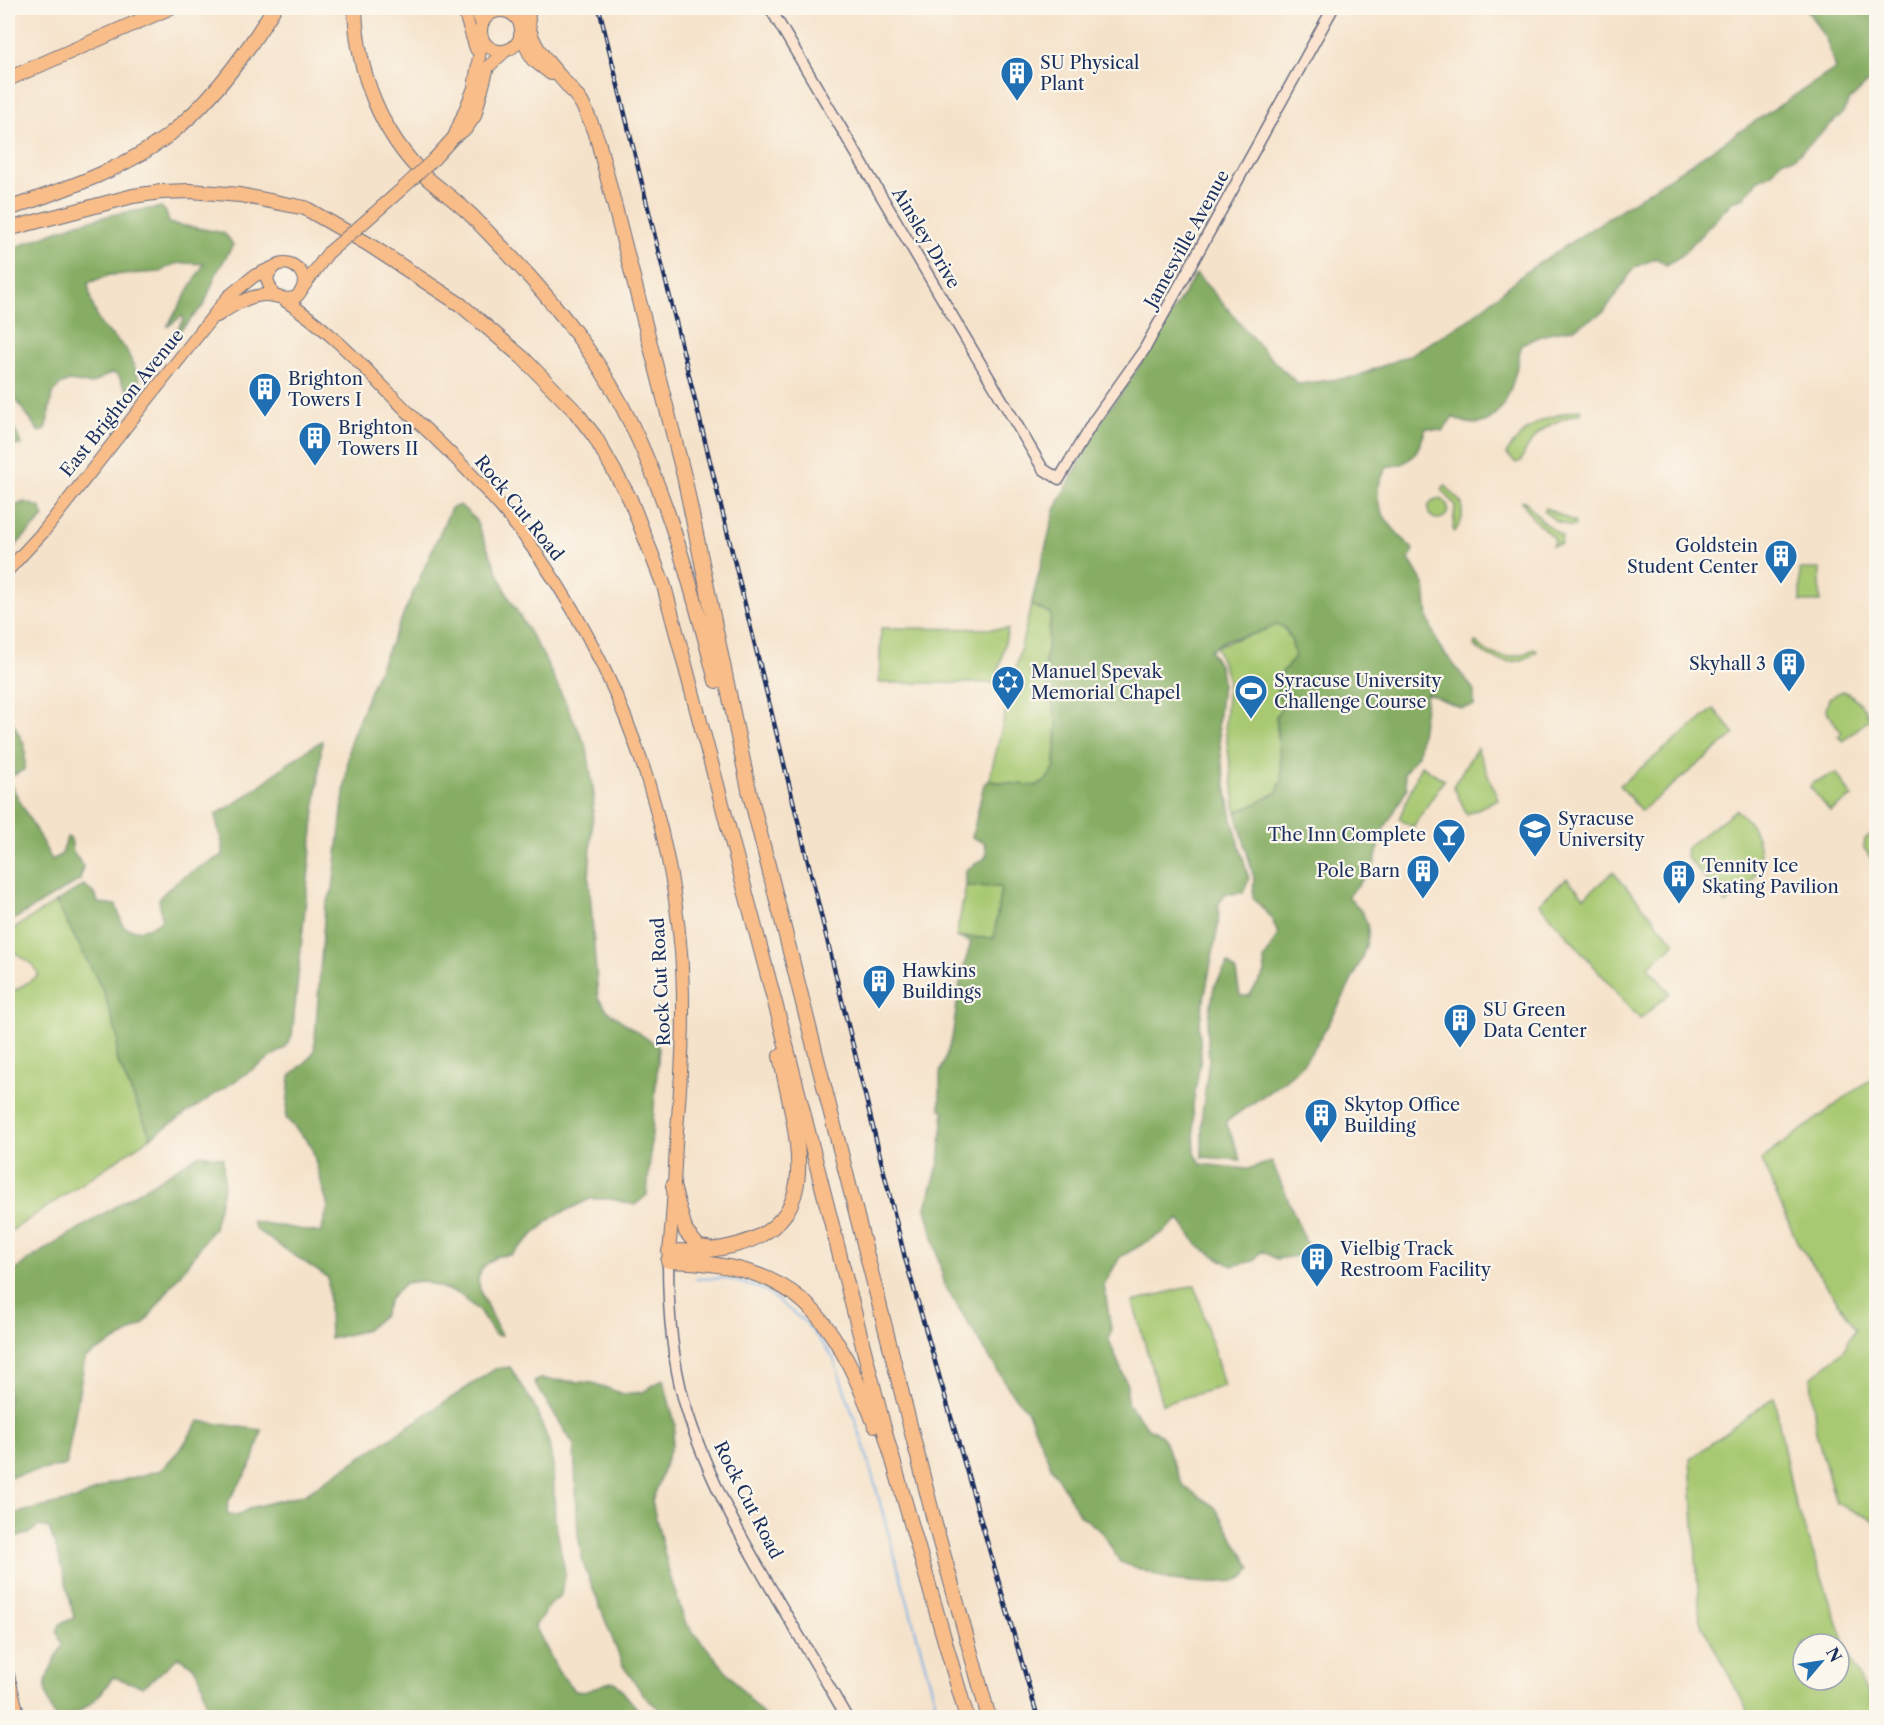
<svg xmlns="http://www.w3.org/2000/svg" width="1884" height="1725" viewBox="0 0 1884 1725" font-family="'Libre Caslon Text',serif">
	<rect width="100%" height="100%" fill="#fbf7ec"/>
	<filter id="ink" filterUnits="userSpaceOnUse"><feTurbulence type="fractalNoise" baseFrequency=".0167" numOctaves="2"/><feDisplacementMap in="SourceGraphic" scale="12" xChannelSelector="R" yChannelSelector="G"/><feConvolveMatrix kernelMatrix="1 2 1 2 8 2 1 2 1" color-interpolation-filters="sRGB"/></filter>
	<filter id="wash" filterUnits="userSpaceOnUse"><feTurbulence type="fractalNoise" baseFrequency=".008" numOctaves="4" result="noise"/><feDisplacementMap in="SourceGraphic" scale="24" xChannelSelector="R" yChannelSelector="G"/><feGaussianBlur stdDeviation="1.35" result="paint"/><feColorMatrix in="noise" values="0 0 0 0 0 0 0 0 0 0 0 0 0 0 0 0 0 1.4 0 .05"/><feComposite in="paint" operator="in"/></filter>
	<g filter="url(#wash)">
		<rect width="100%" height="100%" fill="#f5e2ca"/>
		<g fill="#a8c972" stroke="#627c68" stroke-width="1.5" fill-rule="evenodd">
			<path d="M1580,409l1,4c-30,8 -49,19 -60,48l-5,2 -10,-9c20,-31 40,-37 74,-45z"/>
			<path d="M1445,485l17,19v15l-7,13 -2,-3 2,-24 -13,-15z"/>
			<circle cx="1438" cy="509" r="10"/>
			<path d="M1522,501h3l19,22 18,13 -1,8 -9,1 3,-5 -24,-24z"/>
			<path d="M1546,508l28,14 1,3 -4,2 -15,-6 -12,-10z"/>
			<rect x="1800" y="569" width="20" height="33"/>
			<path d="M1031,605l20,9 -7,57 13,51 -2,45 -10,15 -9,4 -47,-5z"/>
			<path d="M1277,625l7,2 7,12 4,18c-16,20 -26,23 -12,48l-7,11 6,63 -5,13 -21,12 -20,8 -11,-87 3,-45 -12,-34z"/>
			<path d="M881,628l127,1 -12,54h-117z"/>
			<path d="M1475,642c17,17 38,19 59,7l3,2c-20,18 -45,11 -63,-5z"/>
			<path d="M1842,691l8,3 16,16v4l8,1 -31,26 -5,-5 4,-3 -16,-23 3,-12z"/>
			<path d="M1714,709l21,25 -94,77 -21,-26z"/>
			<path d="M1477,748l21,51 -31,15 -14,-28z"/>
			<path d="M1421,765l23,15 -31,47 -14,-8z"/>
			<path d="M1837,773l15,24 -22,14 -20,-24 2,-4z"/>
			<path d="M1736,810c24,17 33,52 12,76 -6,7 -15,12 -22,18l-40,-48 1,-9z"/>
			<path d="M1876,831v34l-12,-17 1,-9z"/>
			<path d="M1613,872l62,71 -27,24 22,26 -30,26 -101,-116 28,-25 17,19z"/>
			<path d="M966,886l35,1 -7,51 -38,-1z"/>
			<path d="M56,902l48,90 14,47 -2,19 35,79 -143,96v-238l31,-20 -7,-11 -23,-15 -1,-17z"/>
			<path d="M1876,1075v446l-40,-18 -20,-71 -5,-54 32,-27 13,-23 -58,-84 -37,-84z"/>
			<path d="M1195,1285l29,101 -62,18 -29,-102z"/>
			<path d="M1774,1397l19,99 60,170 23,44v7h-125l-51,-96 -10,-162zM1803,1644h36v36h-36z"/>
		</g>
		<g fill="#86ad64" stroke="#506e61" stroke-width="1.5">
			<path d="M1806,8h70v67l-26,25 -8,14 -48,44 -12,2 -11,14 -14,7 -13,16 -11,4 -52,55 -15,9 -10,-7 -22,10 -30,44 -31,17 -21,3 -31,12c-5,35 -19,101 -68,73l-11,14 -16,-3c-6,20 -14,39 -38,38 -25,36 0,58 26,84l-5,9 16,27 3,33 11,27 35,44v16l-13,2 -34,-15 -9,62 -14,18 3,16 -24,42 -10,37 -25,28c10,11 19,19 20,35 3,21 -52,121 -69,137 -23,22 -49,35 -73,54l15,38 -39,-3v-42l7,-55 -2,-31 7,-42 14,-24 8,9 4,24h9l16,-23 -1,-13 14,-26 -7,-17 -18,-19 1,-20 -18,-66 20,-8 21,-12 5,-13 -6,-63 7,-11c-14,-25 -4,-28 12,-48l-4,-18 -7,-12 -7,-2 -23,9 -28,6 -16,10 10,17 2,16 -4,41 4,40 10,55 17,60 -6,14 -18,1 -6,9 -1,23 -19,100 2,30 -8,49 2,47 6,12 46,5 25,-7 39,92 -35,5 -14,-8 -9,10 -21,5 -34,-20 -19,-27 -18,15 -41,23 -16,28 7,44 -2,11 18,44v19l21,25 14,8 21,50 32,21 36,61 -5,8 -10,5 -29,2 -37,-3 -50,-18 -19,-31 -22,-17 -27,-45 -25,-59 -14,-15 -68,-109 -19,-78 13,-46 5,-51 -4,-3v-35l12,-35 9,-61 10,-35 -15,-5 38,1 7,-51 -35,-1v-16l18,-11 3,-5 -2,-11 -13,-6 12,-53 5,-3 47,5 9,-4 10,-15 2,-45 -13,-51 7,-57 -20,-9 24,-95 48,-93 25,-33 68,-110c35,35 64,79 103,110l56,-7 57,-23 56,-34 59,-49 308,-202 -8,-28z"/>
			<path d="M161,207l5,5 3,11c8,2 50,8 54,10 5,3 7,7 10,12l-16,27 -13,33 -27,29 -1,-2 8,-13 -2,-3 -15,11 37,-63c-16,-1 -31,-4 -43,8l-51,3 -22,8 3,18 9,23 26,25 14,31 -11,14 -11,-19 -7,-2 -20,11 -22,-3 -9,4 -8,10 -6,34 -7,3 -31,-44v-138l70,-27 38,-9z"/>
			<path d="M8,416l14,29h-14z"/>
			<path d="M24,502l16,5 4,10 -30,30 -6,-7v-31z"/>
			<path d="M460,505l15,14 33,77 36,61 43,91 7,47 -5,83 9,120 11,14 50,35 -12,148 -12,10 -24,-6h-21l-37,18 -42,38 -14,1 -15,12 -4,12 3,13 20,43 -6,-1 -15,-23 -21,-18 -37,-13 -17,2 -14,14 -8,19 -17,14 -36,9 -2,-61 -73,-49 -3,-8 69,12 7,-26 -17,-62 -25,-27 4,-42 18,-16 6,-9 11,-144 8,-18 17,-147 25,-64 76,-170z"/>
			<path d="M8,679l3,40 14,27v23l-15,8v6l42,77 10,-6 5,-17 4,2 2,13 10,14 -3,14 -72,43z"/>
			<path d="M322,741l-30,295 -7,12 -134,89 -35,-80 2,-18 -14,-47 -48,-90 28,-17 12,11 2,7 18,2 7,21c13,8 28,3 39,-7l-3,-20c17,-22 40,-31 64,-44 2,-15 -8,-26 -7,-41 38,-19 68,-52 106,-73z"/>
			<path d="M200,1154l23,4 1,27 -10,43 -71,97 -58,33 -19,107 -58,12v-200l17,-15z"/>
			<path d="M510,1367l24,38 14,35 5,25 2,55 10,52 -4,23 -11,9 -15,22 23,45 16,19c14,7 26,-9 41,-8l29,35h-434c-10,-25 -1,-45 -31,-60l-36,30 -30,-10c-12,19 -34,42 -58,40 -18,-35 -7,-40 7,-72l-5,-13 3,-8 14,-6c-6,-31 -14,-61 -25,-90l-10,-2 -11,8 -20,5v-24l70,-16 31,-15 52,-14 21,-23 17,-26 63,9 -9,32 -25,40 -1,11 10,3 13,-8 55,-14 190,-125z"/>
			<path d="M540,1379l53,4 30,11 20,-2 20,-13 12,45 -3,20 -20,58 18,74 15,46 80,95h-96l-22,-18 -24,-33 -40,-103 -5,-27 -4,-91 -40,-63z"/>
		</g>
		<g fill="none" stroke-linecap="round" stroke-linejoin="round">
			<path stroke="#73aee4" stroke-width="2" d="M696,1279l29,-1 39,12 41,32 28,35 32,92 75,269"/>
		</g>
	</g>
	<g filter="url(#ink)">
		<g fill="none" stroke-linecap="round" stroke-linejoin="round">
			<g stroke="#676e84" stroke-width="13">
				<g id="secondary">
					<path d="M770,8l273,461 16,10 34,-57 51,-72 189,-342"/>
					<path d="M668,1261c0,47 3,94 16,140 33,114 106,214 163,317"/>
				</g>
			</g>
			<g stroke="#676e84" stroke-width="14">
				<g id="primary">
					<path d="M463,8l13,41"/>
					<path d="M475,8l7,16"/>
					<circle cx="501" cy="31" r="20"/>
					<path d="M454,137l20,-49 8,-50"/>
					<path d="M434,159l20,-22 12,-8 9,-13 13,-49 16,-15"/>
					<path d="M361,225l43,-38"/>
					<path d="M304,286l24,-33"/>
					<path d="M284,300c51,32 91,80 134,122 31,29 61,59 88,91 100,123 162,281 175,439 5,64 0,128 -5,192 -2,39 -3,78 -8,116"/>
					<path d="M217,316c14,-9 30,-20 47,-21 12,-1 19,7 32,2 26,-24 -20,-52 -29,-18l6,16"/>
					<path d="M8,570l36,-39 184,-234 26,-21 18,-8"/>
					<path d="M8,1675l11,43"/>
				</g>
			</g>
			<g stroke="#676e84" stroke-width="16">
				<g id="highway">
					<path d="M355,8c2,64 25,125 72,170 15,13 31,24 45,38 42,43 84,87 118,137 64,91 99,221 126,328"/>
					<path d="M529,8c-9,37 33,66 52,94 7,12 12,26 17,39l86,335 65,314 187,738 53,190"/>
					<path d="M521,35l12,24 18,14"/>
					<path d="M8,79l161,-71"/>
					<path d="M8,209c54,-19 116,-39 162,-75 42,-33 76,-80 104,-126"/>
					<path d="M8,229l125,-33 28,-4 29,-1 50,4 65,13 63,36 93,61 62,53 52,53 20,26 35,62 34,87 114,428 108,422 81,282"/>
					<path d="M673,1186l13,46 13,15 8,1"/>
					<path d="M669,1251c55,2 126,-8 129,-78 2,-36 -11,-81 -18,-117"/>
					<path d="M668,1261c129,3 163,50 207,164"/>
				</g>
			</g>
			<use href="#secondary" stroke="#fce5d0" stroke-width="10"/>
			<use href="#primary" stroke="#f8bd89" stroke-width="12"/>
			<use href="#highway" stroke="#f8bd89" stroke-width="14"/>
			<g stroke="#1b2f5e" stroke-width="4.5">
				<path id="rail" d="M599,8l306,1250 133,460"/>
			</g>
			<use href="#rail" stroke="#fbf7ec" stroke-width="2" stroke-dasharray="7" stroke-linecap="butt"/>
			<g stroke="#676e84" stroke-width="14" stroke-linecap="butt">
				<g id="primary-bridge">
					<path d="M404,187l30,-28"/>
					<path d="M328,253l33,-28"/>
				</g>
			</g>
			<use href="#primary-bridge" stroke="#f8bd89" stroke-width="12"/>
		</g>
	</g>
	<defs>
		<g id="building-pin" transform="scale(1.725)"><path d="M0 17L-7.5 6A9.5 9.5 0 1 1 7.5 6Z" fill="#1f6fb2" stroke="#fbf7ec"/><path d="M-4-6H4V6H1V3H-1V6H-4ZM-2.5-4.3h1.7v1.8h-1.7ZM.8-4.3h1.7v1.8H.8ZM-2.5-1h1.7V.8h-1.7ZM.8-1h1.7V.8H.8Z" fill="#fff"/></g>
		<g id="synagogue-pin" transform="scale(1.725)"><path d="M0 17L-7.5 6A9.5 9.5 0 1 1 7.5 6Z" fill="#1f6fb2" stroke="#fbf7ec"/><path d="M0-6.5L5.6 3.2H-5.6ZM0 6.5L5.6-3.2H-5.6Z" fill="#fff"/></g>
		<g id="stadium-pin" transform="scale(1.725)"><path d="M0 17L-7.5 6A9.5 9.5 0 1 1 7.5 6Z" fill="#1f6fb2" stroke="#fbf7ec"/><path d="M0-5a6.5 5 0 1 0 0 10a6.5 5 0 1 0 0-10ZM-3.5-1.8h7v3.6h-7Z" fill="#fff"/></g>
		<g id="university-pin" transform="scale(1.725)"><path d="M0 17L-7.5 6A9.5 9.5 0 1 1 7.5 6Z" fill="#1f6fb2" stroke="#fbf7ec"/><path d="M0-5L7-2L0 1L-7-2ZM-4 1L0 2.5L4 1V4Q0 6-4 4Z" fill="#fff"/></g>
		<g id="bar-pin" transform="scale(1.725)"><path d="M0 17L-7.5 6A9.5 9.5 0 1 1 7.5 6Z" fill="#1f6fb2" stroke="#fbf7ec"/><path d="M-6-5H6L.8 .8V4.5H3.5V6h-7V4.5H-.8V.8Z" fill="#fff"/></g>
	</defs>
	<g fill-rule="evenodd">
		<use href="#building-pin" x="1017" y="73"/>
		<use href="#building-pin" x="265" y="389"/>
		<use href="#building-pin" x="315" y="438"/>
		<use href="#building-pin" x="1781" y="556"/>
		<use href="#building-pin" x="1789" y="664"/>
		<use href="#synagogue-pin" x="1008" y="682"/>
		<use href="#stadium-pin" x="1251" y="691"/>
		<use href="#university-pin" x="1535" y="829"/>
		<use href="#bar-pin" x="1449" y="835"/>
		<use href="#building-pin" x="1423" y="871"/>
		<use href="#building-pin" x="1679" y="876"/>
		<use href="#building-pin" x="879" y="981"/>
		<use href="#building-pin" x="1460" y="1020"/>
		<use href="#building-pin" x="1321" y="1115"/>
		<use href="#building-pin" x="1317" y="1259"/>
	</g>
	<g text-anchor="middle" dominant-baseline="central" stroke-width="4.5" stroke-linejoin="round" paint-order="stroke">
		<g font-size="18" fill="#1b2f5e" stroke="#fbf7ec" text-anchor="start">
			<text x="1040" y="63">SU Physical<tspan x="1040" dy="21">Plant</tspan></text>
			<text x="288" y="379">Brighton<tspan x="288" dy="21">Towers I</tspan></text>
			<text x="338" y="428">Brighton<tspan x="338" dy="21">Towers II</tspan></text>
			<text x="1758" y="546" text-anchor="end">Goldstein<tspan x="1758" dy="21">Student Center</tspan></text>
			<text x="1766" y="664" text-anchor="end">Skyhall 3</text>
			<text x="1031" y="672">Manuel Spevak<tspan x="1031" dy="21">Memorial Chapel</tspan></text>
			<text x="1274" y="681">Syracuse University<tspan x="1274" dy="21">Challenge Course</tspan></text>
			<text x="1558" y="819">Syracuse<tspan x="1558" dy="21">University</tspan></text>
			<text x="1426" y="835" text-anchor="end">The Inn Complete</text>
			<text x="1702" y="866">Tennity Ice<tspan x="1702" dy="21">Skating Pavilion</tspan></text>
			<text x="1400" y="871" text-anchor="end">Pole Barn</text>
			<text x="902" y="971">Hawkins<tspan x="902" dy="21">Buildings</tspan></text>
			<text x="1483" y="1010">SU Green<tspan x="1483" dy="21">Data Center</tspan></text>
			<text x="1344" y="1105">Skytop Office<tspan x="1344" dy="21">Building</tspan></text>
			<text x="1340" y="1249">Vielbig Track<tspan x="1340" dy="21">Restroom Facility</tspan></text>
		</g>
		<g font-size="18" fill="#1b2f5e" stroke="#fbf7ec">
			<text transform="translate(926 238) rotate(59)">Ainsley Drive</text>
			<text transform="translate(1187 239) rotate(-61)">Jamesville Avenue</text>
			<text transform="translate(122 403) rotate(-51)">East Brighton Avenue</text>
			<text transform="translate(519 508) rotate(51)">Rock Cut Road</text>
			<text transform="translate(661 982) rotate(-93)">Rock Cut Road</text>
			<text transform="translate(748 1500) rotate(63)">Rock Cut Road</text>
		</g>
	</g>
	<rect width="1884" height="1725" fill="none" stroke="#fbf7ec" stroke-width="30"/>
	<g transform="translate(1821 1662) rotate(61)"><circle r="28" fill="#fbf7ec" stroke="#a1a7b3" stroke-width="1.5"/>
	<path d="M0-4.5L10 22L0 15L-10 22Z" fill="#1f6fb2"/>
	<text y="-9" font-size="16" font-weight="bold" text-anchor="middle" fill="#1b2f5e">N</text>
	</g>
</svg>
